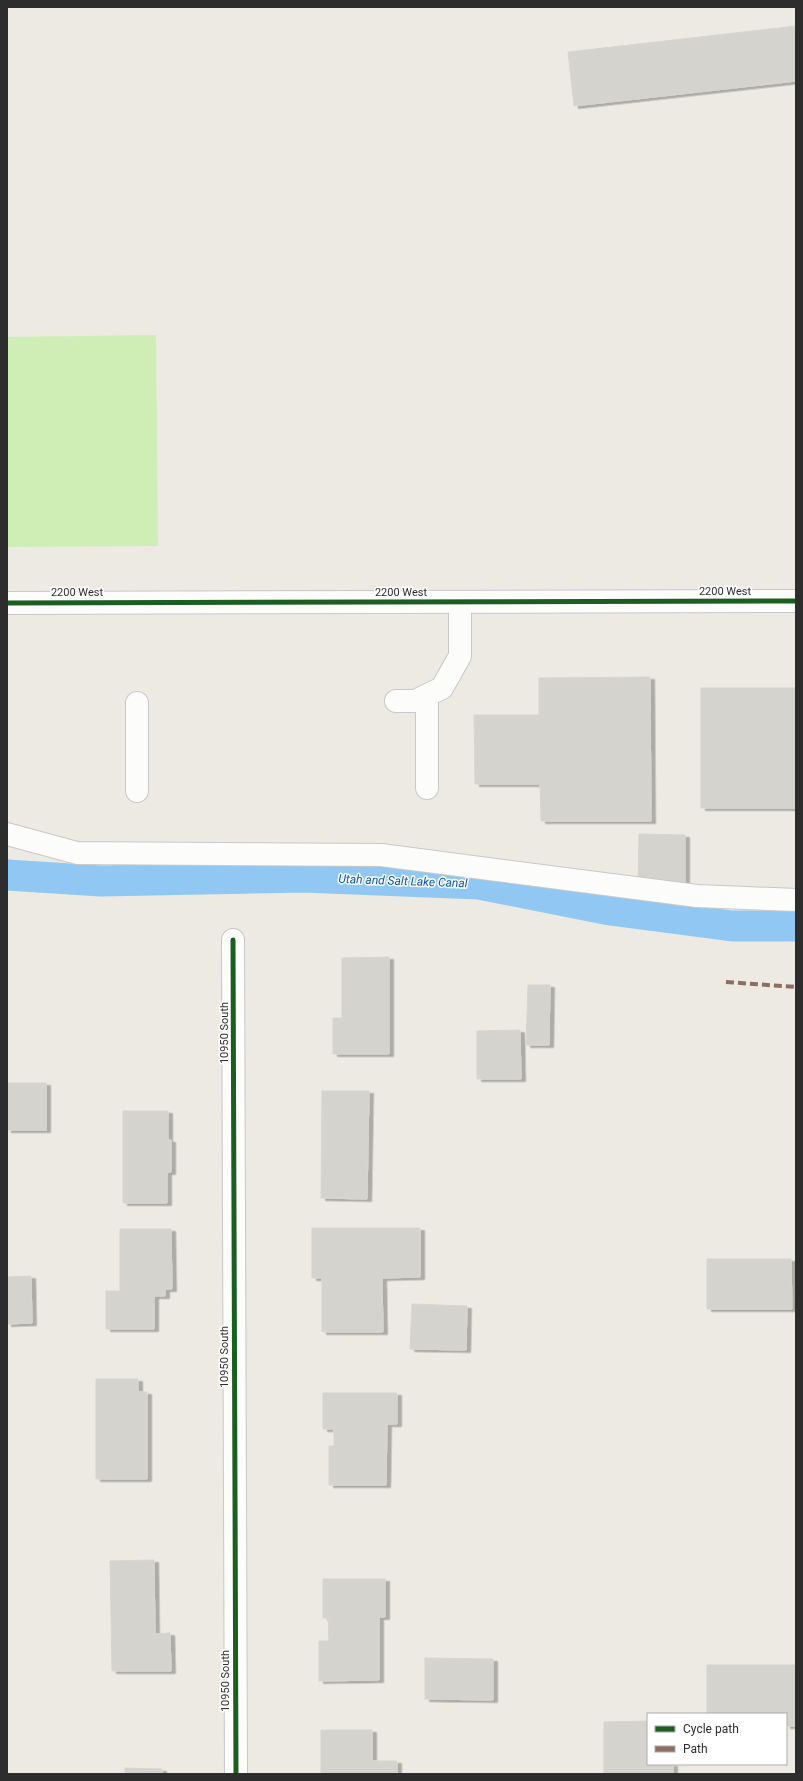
<svg xmlns="http://www.w3.org/2000/svg" width="803" height="1781" viewBox="0 0 803 1781" font-family="Roboto,sans-serif">
	<defs>
		<filter id="shadow"><feDropShadow dx="4.5" dy="2.5" stdDeviation="0" flood-color="#0004"/></filter>
	</defs>
	<rect width="100%" height="100%" fill="#eceae3"/>
	<path fill="#cfeeb6" d="M156,335l2,211 -151,1v-210z"/>
	<g fill="none" stroke-linecap="round" stroke-linejoin="round">
		<path stroke="#90c8f3" stroke-width="31" d="M7,875l94,6 202,-4 176,7 131,26 122,16h64"/>
	</g>
	<g fill="#d5d3ce" stroke="#d7d5cf" filter="url(#shadow)">
		<path d="M796,26v55l-222,25 -6,-54z"/>
		<path d="M650,677l1,144h-110l-1,-37h-65l-1,-69h65v-37z"/>
		<rect x="701" y="688" width="95" height="120"/>
		<path d="M639,834l46,1v48h-47z"/>
		<path d="M389,957v97h-56v-36h9v-60z"/>
		<path d="M528,985h22l-1,60h-23z"/>
		<path d="M520,1030l1,49h-44v-48z"/>
		<rect x="7" y="1083" width="39" height="47"/>
		<path d="M322,1091h47l-2,108 -46,-1z"/>
		<path d="M123,1111h45v29h3v32h-4v31h-44z"/>
		<path d="M312,1228h108v49l-38,1 1,54h-61v-54h-10z"/>
		<path d="M120,1229h51l1,60h-7v7h-11v33h-48v-38h14z"/>
		<path d="M707,1259h84l1,50h-85z"/>
		<path d="M31,1276l1,47 -25,1v-47z"/>
		<path d="M412,1304l55,2 -1,44 -56,-1z"/>
		<path d="M96,1379h42v13h9v87h-51z"/>
		<path d="M323,1393h74v31h-10l-1,61h-57v-39h5v-17h-11z"/>
		<path d="M154,1560l1,74 15,-1 1,38h-59l-2,-110z"/>
		<path d="M323,1579h62v38h-6v63l-60,1v-40h10l-1,-23h-5z"/>
		<path d="M425,1658l68,1v41l-68,-1z"/>
		<path d="M707,1665h89v61h-10v-12h-79z"/>
		<path d="M648,1721v43h25v10h-69v-52z"/>
		<path d="M321,1730h51v31h25v13h-76z"/>
		<path d="M125,1768l37,1v5h-37z"/>
	</g>
	<g fill="none" stroke-linecap="round" stroke-linejoin="round">
		<g stroke="#c9c8c8" stroke-width="24">
			<g id="minor">
				<path d="M7,603l789,-2"/>
				<path d="M427,696v92"/>
				<path d="M396,701h19l27,-13 18,-32v-54"/>
				<path d="M137,703v88"/>
				<path d="M7,834l70,19 304,2 316,41 99,4"/>
				<path d="M233,940l3,834"/>
			</g>
		</g>
		<use href="#minor" stroke="#fcfcfb" stroke-width="22"/>
		<path stroke="#8d6e63" stroke-width="4" stroke-dasharray="8 4" stroke-linecap="butt" d="M726,982l70,5"/>
		<g stroke="#fff" stroke-width="8">
			<g id="cycleway">
				<path d="M7,603l789,-2"/>
				<path d="M233,940l3,834"/>
			</g>
		</g>
		<use href="#cycleway" stroke="#1b5e20" stroke-width="5"/>
	</g>
	<g text-anchor="middle" dominant-baseline="central" stroke-width="3" stroke-linejoin="round" paint-order="stroke">
		<g font-size="11" fill="#2d2d2d" stroke="#fff">
			<text x="725" y="591">2200 West</text>
			<text x="77" y="592">2200 West</text>
			<text x="401" y="592">2200 West</text>
			<text transform="translate(224 1033) rotate(-90)">10950 South</text>
			<text transform="translate(224 1357) rotate(-90)">10950 South</text>
			<text transform="translate(225 1681) rotate(-90)">10950 South</text>
		</g>
		<g font-size="12" font-style="italic" fill="#0152ad" stroke="#fff">
			<text transform="translate(403 881) rotate(2)">Utah and Salt Lake Canal</text>
		</g>
	</g>
	<rect width="803" height="1781" fill="none" stroke="#2d2d2d" stroke-width="16"/>
	<rect x="647" y="1713" width="140" height="52" fill="#ffffff" stroke="#ababab"/>
	<rect x="655" y="1726" width="20" height="6" fill="#1b5e20" stroke="#ababab"/>
	<text x="683" y="1733" font-size="12" fill="#2d2d2d">Cycle path</text>
	<rect x="655" y="1746" width="20" height="6" fill="#8d6e63" stroke="#ababab"/>
	<text x="683" y="1753" font-size="12" fill="#2d2d2d">Path</text>
</svg>
